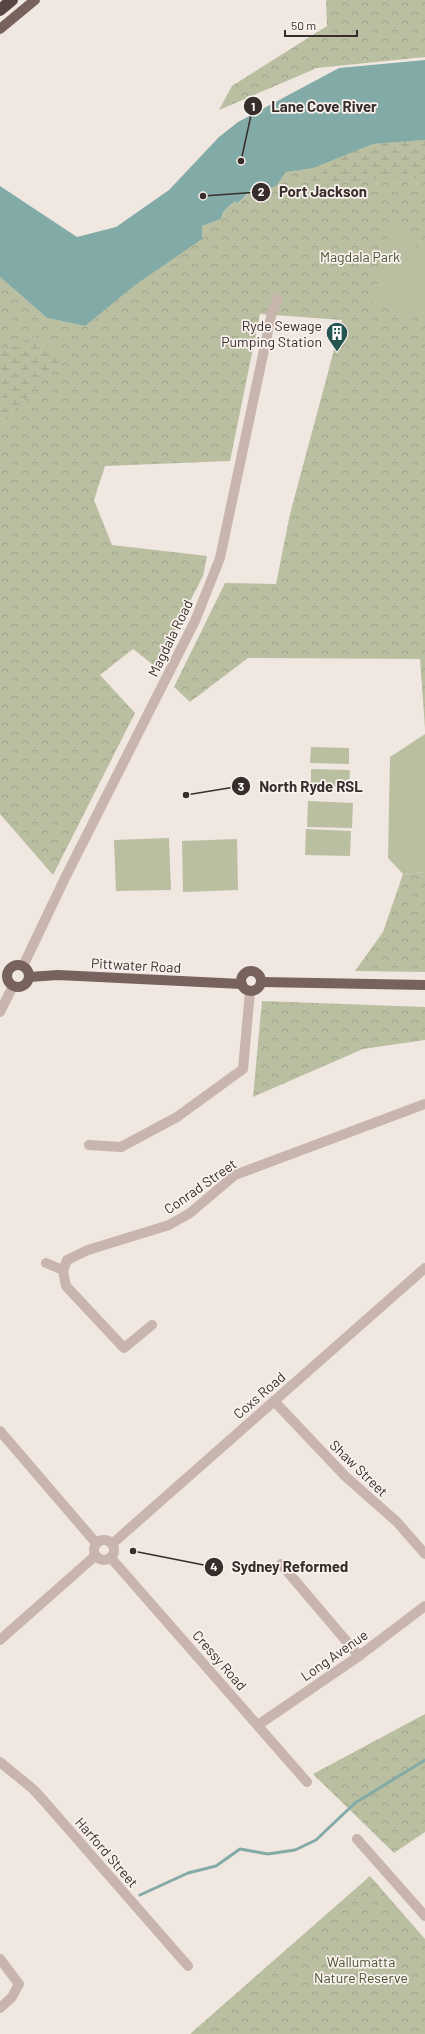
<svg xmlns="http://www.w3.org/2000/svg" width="425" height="2034" viewBox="0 0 425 2034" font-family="Barlow,sans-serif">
	<defs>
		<pattern id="forest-crowns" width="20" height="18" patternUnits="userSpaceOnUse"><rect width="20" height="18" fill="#babfa2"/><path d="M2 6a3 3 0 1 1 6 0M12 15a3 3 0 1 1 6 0" fill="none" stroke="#a0a48c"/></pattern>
		<pattern id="wetland-marsh" width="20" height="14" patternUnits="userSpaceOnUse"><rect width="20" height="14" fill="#babfa2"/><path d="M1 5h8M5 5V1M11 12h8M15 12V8" fill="none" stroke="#a0a48c"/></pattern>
	</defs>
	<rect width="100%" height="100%" fill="#f1e7e1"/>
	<g fill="url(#forest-crowns)">
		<path d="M326,0h99v57l-108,11 -98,42 13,-24 95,-60z"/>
		<path d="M425,140v589l-5,-70 -172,-1 -58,44 -16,-15 51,-104 51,1 14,-70 52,-194 -82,-6 -30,147 -125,5 -11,34 18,45 95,11 -4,20 -47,91 -23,-18 -33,26 35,38 -82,162 -53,-61v-537l47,41 38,8 117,-100 19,-7c1,-8 9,-13 15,-18l2,3c11,-13 21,-21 39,-19l9,-13 27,-5 60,-23z"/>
		<path d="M425,872v100l-70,-1 28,-39 20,-58z"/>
		<path d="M262,1001l163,6v33l-62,9 -110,48z"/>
		<path d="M425,1714v118l-31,21 -81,-79z"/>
		<path d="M370,1876l55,63v95h-235z"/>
	</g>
	<g fill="url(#wetland-marsh)">
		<path d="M425,140v40l-23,-4 -93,11 4,-20 60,-23z"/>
		<path d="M35,336l29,24 -64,64v-71z"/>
	</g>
	<g fill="#babfa2">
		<path d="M395,227l22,6 -3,13 11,4v68l-53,-17 15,-46 -6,-2 9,-24z"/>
		<path d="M425,734v138l-22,2 -15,-16 2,-101z"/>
		<path d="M311,747l38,1v16l-39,-1z"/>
		<path d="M311,769l39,1 -1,17 -38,-2z"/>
		<path d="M308,801l45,2 -1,25 -45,-1z"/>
		<path d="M306,829l45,2 -1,25 -45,-1z"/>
		<path d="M169,838l2,52 -55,1 -2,-51z"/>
		<path d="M237,839l1,51 -55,2 -1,-51z"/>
	</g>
	<path fill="#82aba7" d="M425,60v80l-52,4 -60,24 -27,4 -9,13 -6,3 -3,-4 -16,5 -15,15 -1,-3c-7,5 -14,10 -15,18l-19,7v13l-67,46 -50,41 -38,-8 -47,-41v-91l77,51 39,-10 53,-37 50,-53 19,-15 101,-54z"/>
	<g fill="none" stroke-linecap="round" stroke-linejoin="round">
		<path stroke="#82aba7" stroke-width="3" d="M140,1895l48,-22 28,-7 24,-17 28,5 27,-4 21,-10 39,-37 70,-43"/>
		<g stroke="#c8b5ad" stroke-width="10">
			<path d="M23,966l42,-88 130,-257 25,-63 52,-246 6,-13"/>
			<path d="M0,1012l13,-26"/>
			<path d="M89,1145l32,2 56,-30 66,-48 7,-78"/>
			<path d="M46,1263l17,7"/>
			<path d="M152,1325l-28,23 -58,-62 -3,-15 4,-11 21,-10 81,-25 21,-12 45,-38 190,-71"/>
			<path d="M274,1401l71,75 52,46 28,32"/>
			<path d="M0,1431l96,112"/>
			<circle cx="104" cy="1550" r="10"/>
			<path d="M112,1544l313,-276"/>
			<path d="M111,1558l196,224"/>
			<path d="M281,1564l78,92"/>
			<path d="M0,1640l95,-84"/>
			<path d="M258,1725l101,-69 66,-50"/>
			<path d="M0,1762l33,27 11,12 144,165"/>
			<path d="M357,1839l68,77"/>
			<path d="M0,1959l19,25 -7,13 -12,11"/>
		</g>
		<g stroke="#78625e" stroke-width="10">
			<path d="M0,29l35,-29"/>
			<circle cx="18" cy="976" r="11"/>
			<circle cx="251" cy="981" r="10"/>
			<path d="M29,977l29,-2 184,9"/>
			<path d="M261,982l164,3"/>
		</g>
		<path stroke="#574643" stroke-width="12" d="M0,10l12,-10"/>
	</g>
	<defs>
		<g id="building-pin" transform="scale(1.15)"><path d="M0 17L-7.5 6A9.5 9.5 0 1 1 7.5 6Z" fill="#245551" stroke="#f9f1ed"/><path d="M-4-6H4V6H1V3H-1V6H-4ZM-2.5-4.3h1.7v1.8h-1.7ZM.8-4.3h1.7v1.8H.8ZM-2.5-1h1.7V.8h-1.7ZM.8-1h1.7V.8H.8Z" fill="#fff"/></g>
	</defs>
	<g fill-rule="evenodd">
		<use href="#building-pin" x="337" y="333"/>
	</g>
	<g text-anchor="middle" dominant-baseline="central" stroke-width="3.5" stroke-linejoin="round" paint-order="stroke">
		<g font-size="14" fill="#4c5331" stroke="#f9f1ed">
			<text x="360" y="256">Magdala Park</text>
			<text x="361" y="1961">Wallumatta<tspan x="361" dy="16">Nature Reserve</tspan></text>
		</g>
		<g font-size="14" fill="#372d2b" stroke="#f9f1ed" text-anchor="end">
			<text x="322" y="325">Ryde Sewage<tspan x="322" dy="16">Pumping Station</tspan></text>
		</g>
		<g font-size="14" fill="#372d2b" stroke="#f9f1ed">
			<text transform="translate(170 638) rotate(-64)">Magdala Road</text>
			<text transform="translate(136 965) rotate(3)">Pittwater Road</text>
			<text transform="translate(200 1186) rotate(-35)">Conrad Street</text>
			<text transform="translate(259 1395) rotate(-41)">Coxs Road</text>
			<text transform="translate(359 1468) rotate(44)">Shaw Street</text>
			<text transform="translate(334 1655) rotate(-35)">Long Avenue</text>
			<text transform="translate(220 1660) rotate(49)">Cressy Road</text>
			<text transform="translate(107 1852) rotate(49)">Harford Street</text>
		</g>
	</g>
	<path fill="none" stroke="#372d2b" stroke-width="1.5" d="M241 161L253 106M203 196L261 192M186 795L241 786M133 1551L214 1567"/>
	<g fill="#372d2b" stroke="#f9f1ed" stroke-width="1.5">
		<circle cx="241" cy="161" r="4"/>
		<circle cx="203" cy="196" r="4"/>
		<circle cx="186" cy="795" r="4"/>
		<circle cx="133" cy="1551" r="4"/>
		<circle cx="253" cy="106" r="10"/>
		<circle cx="261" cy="192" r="10"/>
		<circle cx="241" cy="786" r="10"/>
		<circle cx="214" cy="1567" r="10"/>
	</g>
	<g font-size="12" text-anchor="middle" font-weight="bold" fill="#fff">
		<text x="253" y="111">1</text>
		<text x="261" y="196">2</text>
		<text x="241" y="791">3</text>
		<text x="214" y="1571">4</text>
	</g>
	<g font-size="15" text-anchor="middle" font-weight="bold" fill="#372d2b" stroke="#f9f1ed" stroke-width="3.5" stroke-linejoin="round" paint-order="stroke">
		<text x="324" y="112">Lane Cove River</text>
		<text x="323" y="197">Port Jackson</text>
		<text x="311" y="792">North Ryde RSL</text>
		<text x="290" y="1572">Sydney Reformed</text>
	</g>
	<path d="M285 30v6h72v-6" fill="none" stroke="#372d2b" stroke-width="2"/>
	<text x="291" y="30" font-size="12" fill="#372d2b" stroke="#f9f1ed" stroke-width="3" paint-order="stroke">50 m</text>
</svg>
